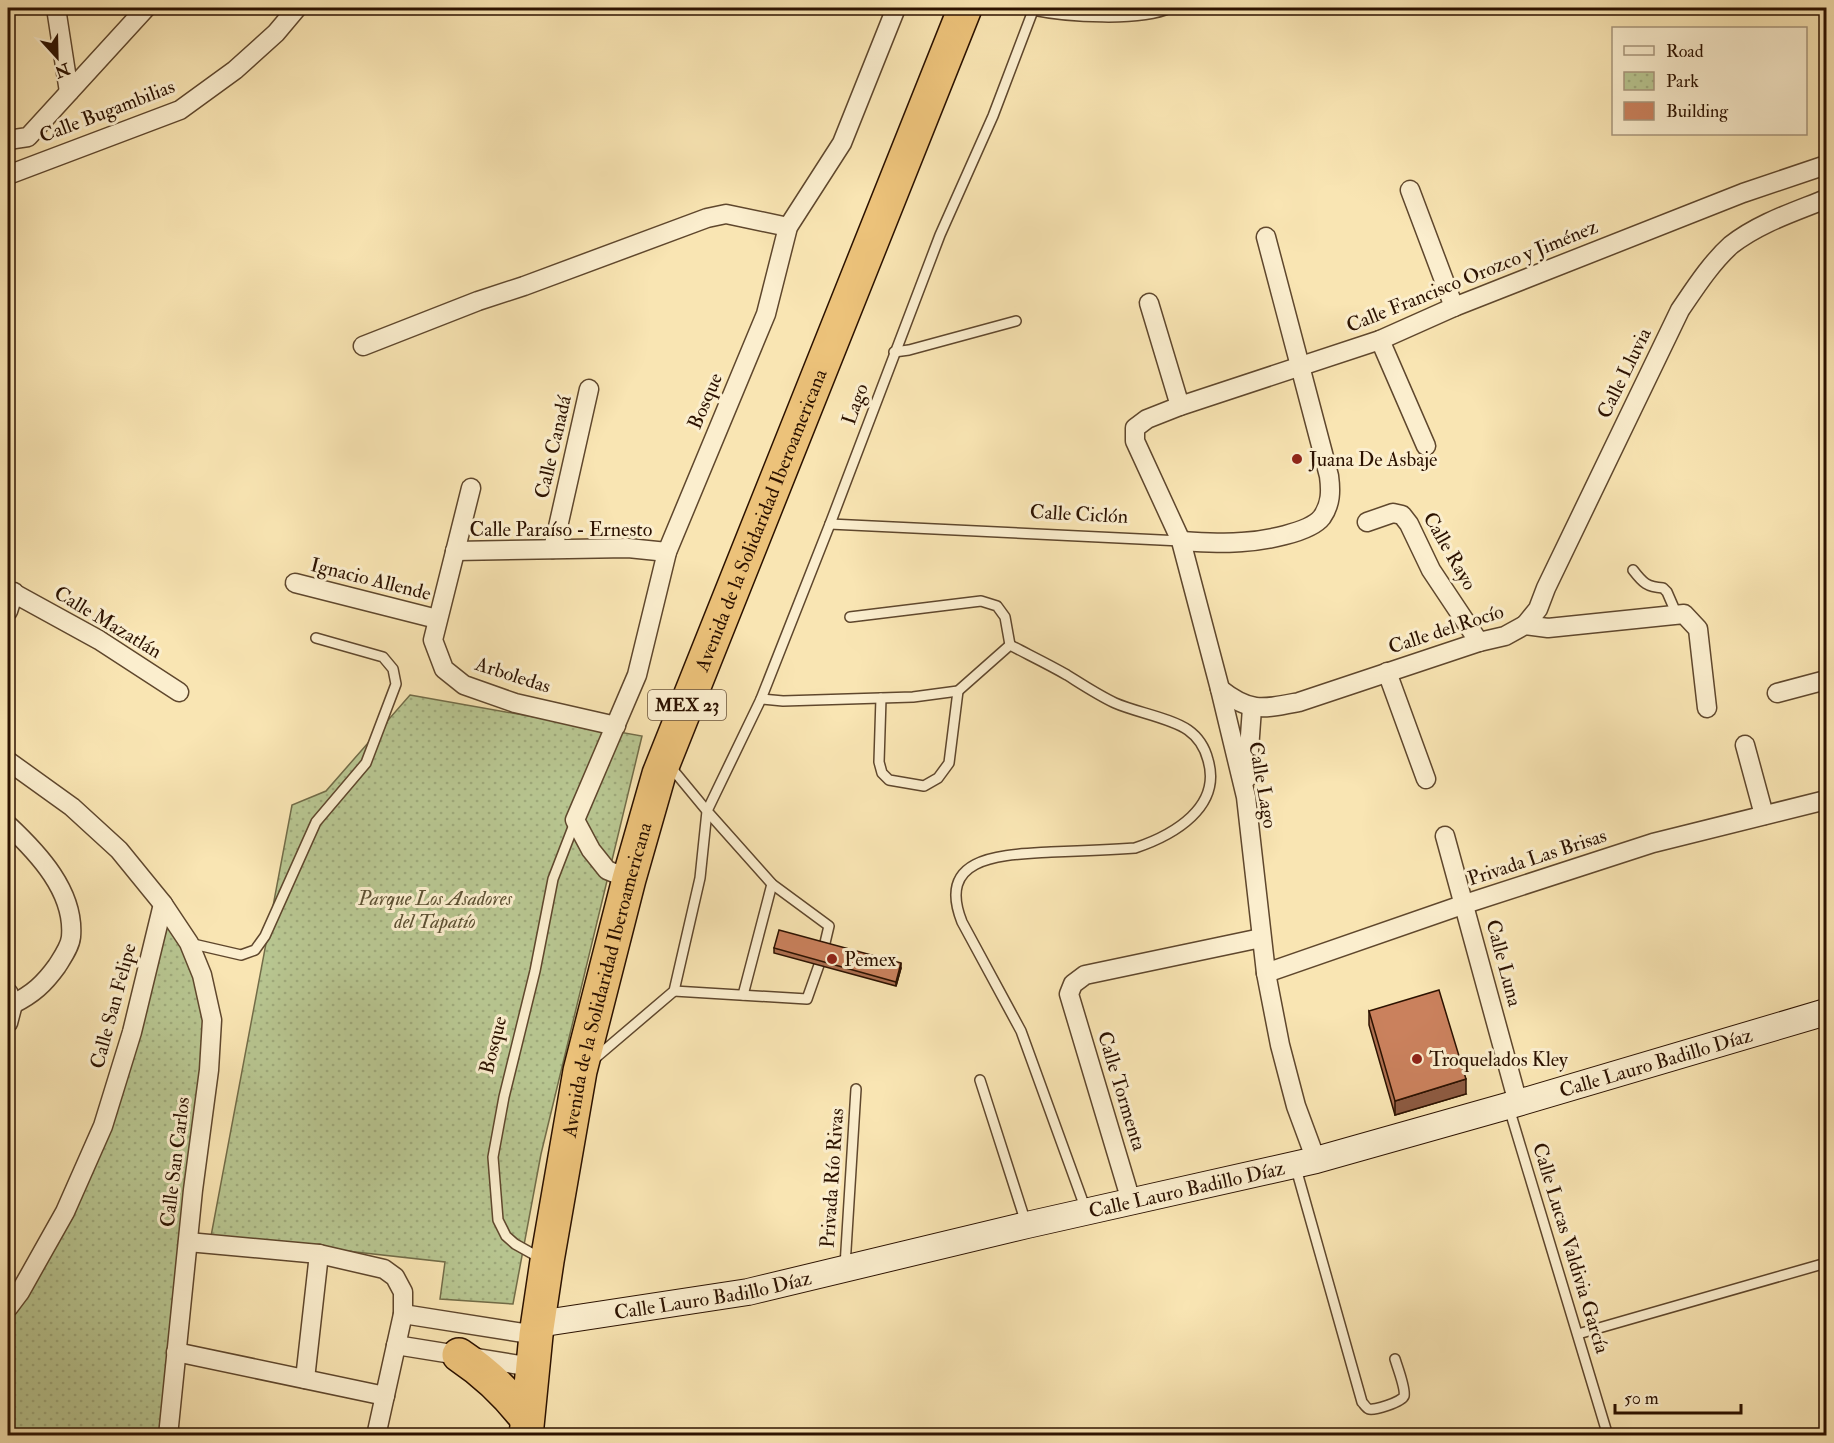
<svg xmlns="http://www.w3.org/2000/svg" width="1834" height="1443" viewBox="0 0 1834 1443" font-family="'IM FELL Double Pica',serif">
	<defs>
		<pattern id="park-dots" width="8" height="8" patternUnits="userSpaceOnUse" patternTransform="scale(1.5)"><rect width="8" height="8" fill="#b8c691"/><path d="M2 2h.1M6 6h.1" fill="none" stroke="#9ea97b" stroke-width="1.8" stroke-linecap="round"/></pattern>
	</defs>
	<rect width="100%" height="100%" fill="#f9e5b3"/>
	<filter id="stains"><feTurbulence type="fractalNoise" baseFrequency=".00333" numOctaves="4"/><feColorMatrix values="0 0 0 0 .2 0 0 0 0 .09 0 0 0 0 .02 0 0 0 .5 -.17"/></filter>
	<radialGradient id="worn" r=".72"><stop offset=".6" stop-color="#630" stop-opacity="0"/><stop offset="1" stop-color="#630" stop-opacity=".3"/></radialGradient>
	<g fill="url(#park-dots)" stroke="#726c48" stroke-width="1.5">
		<path d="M410,695l232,41 -101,418 -28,150 -73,-5 5,-37 -234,-26 81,-431 34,-14z"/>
		<path d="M171,916l41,104 -45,415h-159v-131l46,-73 80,-211z"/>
	</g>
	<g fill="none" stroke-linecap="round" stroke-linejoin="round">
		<g stroke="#5f472d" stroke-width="12">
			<g id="lane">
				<path d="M1033,10c34,7 106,12 137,-2"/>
				<path d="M894,352l15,-2 107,-29"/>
				<path d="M830,524l351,17"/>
				<path d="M1633,570c10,13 14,17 30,18l4,4 10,23"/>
				<path d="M850,617l131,-16 16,5 8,11 5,28"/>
				<path d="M881,698l-2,64 3,11 7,7 35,6 14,-8 11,-15 9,-72"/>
				<path d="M761,699l22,2 130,-4 45,-6 52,-46c19,10 38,19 57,30 16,10 31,20 48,28 20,9 56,15 73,27 10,7 17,18 20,30 14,47 -34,75 -73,88 -28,2 -56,3 -84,4 -46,3 -116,2 -89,70l59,109 65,179"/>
				<path d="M189,943l52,12 14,-5 10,-14 51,-114 50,-59 30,-79 -3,-15 -10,-12 -67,-19"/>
				<path d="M824,947l5,-21 -57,-42 -65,-73 54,-112 69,-175 110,-289 53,-119 41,-108"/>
				<path d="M674,991l133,8 12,-34"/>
				<path d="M743,995l29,-111"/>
				<path d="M593,1060l81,-69 26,-113 7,-67 -38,-46"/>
				<path d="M980,1080l46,143"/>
				<path d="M1509,1108l99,328"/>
				<path d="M1295,1165l67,237c2,2 4,6 7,7 4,2 33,-7 35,-13 2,-7 -7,-30 -9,-37"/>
				<path d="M542,1259l-27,-15 -9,-8 -8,-16 -5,-63 11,-60 31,-126 18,-92 22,-57"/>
				<path d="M845,1266l11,-177"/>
				<path d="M1578,1334l248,-71"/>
				<path d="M1821,1436l5,-2"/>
			</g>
		</g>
		<g stroke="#5f472d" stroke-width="21">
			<g id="street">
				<path d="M56,8l13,84"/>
				<path d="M8,140l20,-3 118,-129"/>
				<path d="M8,175l172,-65 55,-40 41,-37 21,-25"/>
				<path d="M1410,190l44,117"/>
				<path d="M1149,303l31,103"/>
				<path d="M1380,340l46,106"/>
				<path d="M363,346l115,-45 46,-15 183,-68 19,-4 62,13"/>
				<path d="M471,488l-38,152 11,29 20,16 51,18 101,23"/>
				<path d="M1367,522l26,-9 9,2 7,9 22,46 48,72"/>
				<path d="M1181,541c20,1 41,3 61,1 20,-1 68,-9 80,-25 9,-13 9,-26 7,-41l-63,-239"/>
				<path d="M553,549l36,-160"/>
				<path d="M455,551l173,-3 39,4"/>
				<path d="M295,583l142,36"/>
				<path d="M8,590l91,50 80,52"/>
				<path d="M8,611l6,-19"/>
				<path d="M1525,625l13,-16 8,-21 134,-278c15,-22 31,-47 51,-65 28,-22 63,-33 95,-46"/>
				<path d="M1387,672l39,107"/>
				<path d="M1220,689c30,24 43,20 79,13l180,-60 26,-6 20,-11 23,3 136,-14 14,15 9,79"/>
				<path d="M1777,693l49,-13"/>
				<path d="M1745,745l19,70"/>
				<path d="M8,761l64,46 47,43 44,54 26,39 13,32 10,45 -3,50 -16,120 -25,246"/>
				<path d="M1247,778l5,-70"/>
				<path d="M8,825c30,28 67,67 63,112 -1,10 -9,21 -14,29 -13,18 -24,28 -44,38"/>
				<path d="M1445,836l73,267"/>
				<path d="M629,879l-22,-9 -16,-20 -16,-30 62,-145 30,-123 99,-238 22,-87 54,-84 54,-135"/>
				<path d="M1266,973l199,-69 188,-61 173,-43"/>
				<path d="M8,992l5,12 -5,19"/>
				<path d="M1316,1160l-20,-54 -16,-61 -14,-72 -20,-176 -26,-108 -39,-148 -46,-100v-13l12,-9 33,-13 200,-66 74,-33 289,-114 83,-28"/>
				<path d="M1131,1201l-62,-207 4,-10 12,-9 176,-37"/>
				<path d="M188,1242l131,12 65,15 11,8 8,15v22l-27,122"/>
				<path d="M8,1308l12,-16 45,-80 38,-86 29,-94 31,-128"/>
				<path d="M403,1314l133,21"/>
				<path d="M396,1345l136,22"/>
				<path d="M176,1352l209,44"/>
				<path d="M305,1379l14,-125"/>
			</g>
		</g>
		<g stroke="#2c1200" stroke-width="28">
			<g id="secondary">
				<path id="s1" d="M538,1324l210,-32 279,-67 289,-65 202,-57 308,-91"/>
			</g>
		</g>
		<g stroke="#2c1200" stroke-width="36">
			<g id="highway">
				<path d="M459,1355c27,18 48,38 68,64"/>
				<path id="s2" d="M526,1436l10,-101 11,-74 33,-190 49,-192 30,-105 306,-766"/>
			</g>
		</g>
		<use href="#lane" stroke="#fbeece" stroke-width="9"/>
		<use href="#street" stroke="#fbeece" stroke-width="18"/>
		<use href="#secondary" stroke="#fbeece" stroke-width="26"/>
		<use href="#highway" stroke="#ecc27a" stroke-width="33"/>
	</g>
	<g fill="#ae6f50" stroke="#2c1200" stroke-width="1.5">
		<path d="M774,948l127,20 -5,18 -122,-33z"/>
		<path d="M1369,1011l97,83 -71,21 -26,-90z"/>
	</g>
	<g fill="#8d5a41" stroke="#2c1200" stroke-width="1.5">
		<path d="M901,963v5l-5,18v-4z"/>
		<path d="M1466,1079v15l-71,21v-14z"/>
	</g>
	<g fill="#ca815d" stroke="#2c1200" stroke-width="1.5">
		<path d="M779,930l122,33 -5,19 -122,-34z"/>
		<path d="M1439,990l27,89 -71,22 -26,-90z"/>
	</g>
	<g fill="#8f2418" stroke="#fbeece" stroke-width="2">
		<circle cx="1297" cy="459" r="6"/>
		<circle cx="832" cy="959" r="6"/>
		<circle cx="1417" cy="1059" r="6"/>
	</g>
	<g text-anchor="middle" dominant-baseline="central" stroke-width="6" stroke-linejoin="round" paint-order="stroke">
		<rect fill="#fbeece" stroke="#6a543e" stroke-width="1.5" x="648" y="690" width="78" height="30" rx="4.5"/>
		<g font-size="18" font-weight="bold" fill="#2c1200">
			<text x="687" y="705">MEX 23</text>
		</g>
		<g font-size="20" fill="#2c1200" stroke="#fbeece">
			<text transform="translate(107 111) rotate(-21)">Calle Bugambilias</text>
			<text transform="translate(1472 276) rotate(-22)">Calle Francisco Orozco y Jiménez</text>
			<text transform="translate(1624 373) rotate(-64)">Calle Lluvia</text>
			<text transform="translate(705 401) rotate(-67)">Bosque</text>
			<text transform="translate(855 404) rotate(-70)">Lago</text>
			<text transform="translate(553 447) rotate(-77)">Calle Canadá</text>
			<text transform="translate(1079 514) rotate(3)">Calle Ciclón</text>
			<text stroke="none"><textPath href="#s2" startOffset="950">Avenida de la Solidaridad Iberoamericana</textPath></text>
			<text x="561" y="529">Calle Paraíso - Ernesto</text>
			<text transform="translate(1450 551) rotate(60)">Calle Rayo</text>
			<text transform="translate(371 579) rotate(14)">Ignacio Allende</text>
			<text transform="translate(108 622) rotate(31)">Calle Mazatlán</text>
			<text transform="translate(1446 629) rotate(-18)">Calle del Rocío</text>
			<text transform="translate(513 675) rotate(18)">Arboledas</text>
			<text transform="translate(1263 785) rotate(80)">Calle Lago</text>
			<text transform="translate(1537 857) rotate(-18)">Privada Las Brisas</text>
			<text transform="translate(1504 963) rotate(75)">Calle Luna</text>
			<text stroke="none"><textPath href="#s2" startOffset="464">Avenida de la Solidaridad Iberoamericana</textPath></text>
			<text transform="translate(113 1006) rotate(-75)">Calle San Felipe</text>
			<text transform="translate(493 1045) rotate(-76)">Bosque</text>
			<text stroke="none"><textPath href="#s1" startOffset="1149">Calle Lauro Badillo Díaz</textPath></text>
			<text transform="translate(1122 1091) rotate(73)">Calle Tormenta</text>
			<text transform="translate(175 1162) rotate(-83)">Calle San Carlos</text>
			<text transform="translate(832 1178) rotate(-86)">Privada Río Rivas</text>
			<text stroke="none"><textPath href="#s1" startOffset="663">Calle Lauro Badillo Díaz</textPath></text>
			<text transform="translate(1571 1248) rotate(73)">Calle Lucas Valdivia García</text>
			<text stroke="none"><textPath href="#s1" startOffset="177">Calle Lauro Badillo Díaz</textPath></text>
		</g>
		<g font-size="20" fill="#2c1200" stroke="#fbeece" text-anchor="start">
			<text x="1309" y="459">Juana De Asbaje</text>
			<text x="844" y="959">Pemex</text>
			<text x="1429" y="1059">Troquelados Kley</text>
		</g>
		<g font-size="20" font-style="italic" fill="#5d5133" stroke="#fbeece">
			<text x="435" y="898">Parque Los Asadores<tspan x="435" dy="23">del Tapatío</tspan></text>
		</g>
	</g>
	<rect width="1834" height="1443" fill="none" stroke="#f9e5b3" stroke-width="30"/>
	<rect x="9" y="9" width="1816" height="1425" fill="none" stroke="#2c1200" stroke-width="3"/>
	<rect x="15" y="15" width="1804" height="1413" fill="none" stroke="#2c1200" stroke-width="1.5"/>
	<rect x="1612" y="27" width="195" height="108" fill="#fbeece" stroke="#a8967c" stroke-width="1.5"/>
	<rect x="1624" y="46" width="30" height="9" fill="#fbeece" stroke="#a8967c" stroke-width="1.5"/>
	<text x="1666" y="57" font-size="18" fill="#2c1200">Road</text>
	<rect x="1624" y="72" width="30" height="18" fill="url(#park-dots)" stroke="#a8967c" stroke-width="1.5"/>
	<text x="1666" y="87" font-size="18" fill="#2c1200">Park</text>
	<rect x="1624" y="102" width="30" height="18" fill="#ca815d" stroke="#a8967c" stroke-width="1.5"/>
	<text x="1666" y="117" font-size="18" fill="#2c1200">Building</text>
	<g transform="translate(57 57) rotate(158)" stroke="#fbeece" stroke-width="4.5" paint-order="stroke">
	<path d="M0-4.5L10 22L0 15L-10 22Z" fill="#2c1200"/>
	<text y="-9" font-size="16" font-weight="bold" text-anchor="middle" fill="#2c1200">N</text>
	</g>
	<path d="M1615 1404v9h126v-9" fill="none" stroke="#2c1200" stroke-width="3"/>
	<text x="1624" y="1404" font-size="18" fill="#2c1200" stroke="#fbeece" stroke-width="4.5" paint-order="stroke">50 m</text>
	<rect width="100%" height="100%" filter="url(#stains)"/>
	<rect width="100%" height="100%" fill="url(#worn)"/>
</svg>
